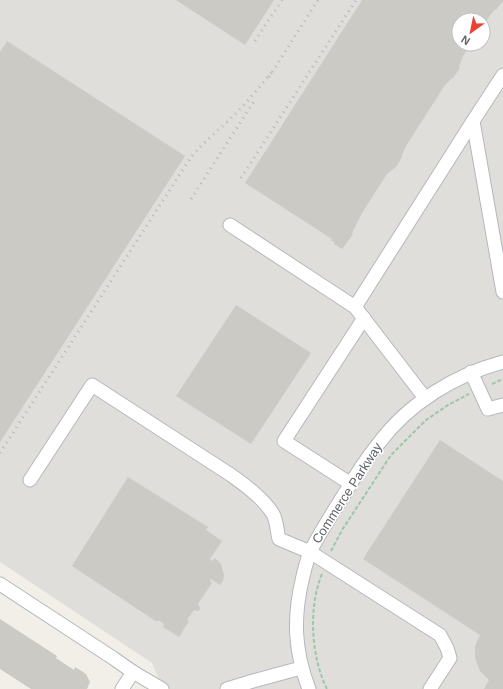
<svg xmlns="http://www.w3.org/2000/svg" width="503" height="689" viewBox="0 0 503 689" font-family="Helvetica,sans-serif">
	<rect width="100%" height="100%" fill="#f1efe8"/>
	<path fill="#e0deda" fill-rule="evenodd" d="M0,0h503v689h-340l-11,-26 -152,-101zM459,20h24v24h-24z"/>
	<g fill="#cccac5">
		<path d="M176,0h98l-29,45z"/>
		<path d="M362,0h141v2h-1l-6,8 -1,-1 -12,16v-5h-24v24h12l-8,12 -4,11 1,1 -7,10h-1l-7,7 -39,61 -4,9v2l-6,10 -9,7 -25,39 -10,20 1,1 -11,15 -8,-5 1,-1 -4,-3 1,-1 -87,-56z"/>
		<path d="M7,41l178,115 -185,286v-390z"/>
		<path d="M236,305l75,48 -60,91 -75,-48z"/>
		<path d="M440,440l63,41v208h-19l5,-9 -9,-9 -5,-13v-12l5,-11 -117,-76z"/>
		<path d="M128,477l80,50 -2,3 16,11 -12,18 2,2 3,-3 6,6 3,11 -1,6 -3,4 -9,-6 -1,2 2,2 -14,21 2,4 -1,3 -5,-1 -7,10 2,1 -10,16 -16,-10 1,-3 -6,-4 -1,2 -85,-56z"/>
		<path d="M0,619l57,37 -1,2 18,12 1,-3 11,7 4,8 -3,7h-56l-31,-20z"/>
	</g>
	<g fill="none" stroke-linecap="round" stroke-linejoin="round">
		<g stroke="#b5b8bc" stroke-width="15">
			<g id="minor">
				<path d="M503,75l-30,46 30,171"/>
				<path d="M230,225l125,82"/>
				<path d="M471,372l17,37 15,-4"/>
				<path d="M425,398l-70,-91 118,-186"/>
				<path d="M30,480l62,-95 139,90c15,11 32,23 42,39 4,7 4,18 6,25l31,13 130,83 7,13 3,10 -20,31"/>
				<path d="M351,484l-67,-43 80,-123"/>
				<path d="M0,584l113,74 20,14"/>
				<path d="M122,689l11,-17 29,17"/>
				<path d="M227,689l26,-8 48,-13"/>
				<path d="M309,689c-15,-39 -16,-72 -6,-113 2,-8 4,-17 8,-26 10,-19 22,-38 34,-57 10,-17 21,-34 34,-50 30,-40 76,-68 124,-81"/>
			</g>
		</g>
		<g stroke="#9cc7a9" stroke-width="2" stroke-dasharray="4 2" stroke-linecap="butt">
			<path d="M492,384l11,-5"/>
			<path d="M331,551l11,-21 49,-75 35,-35 22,-15 21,-11"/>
			<path d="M322,574c-14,33 -11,83 5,115"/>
		</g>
		<use href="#minor" stroke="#fff" stroke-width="13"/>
		<g stroke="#b6b7b8" stroke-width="3" stroke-dasharray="1 5" stroke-linecap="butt">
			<path d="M255,41l27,-41"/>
			<path d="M269,77l49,-77"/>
			<path d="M241,178l115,-178"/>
			<path d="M191,199l65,-101"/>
			<path d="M0,453l191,-296c11,-13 23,-23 35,-34 17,-16 31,-33 46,-51"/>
		</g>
	</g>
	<g text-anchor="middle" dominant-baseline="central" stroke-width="3" stroke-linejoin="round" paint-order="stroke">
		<g font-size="13" fill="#5f6368" stroke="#fff">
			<text transform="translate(347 493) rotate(-57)">Commerce Parkway</text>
		</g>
	</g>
	<g transform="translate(471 32) rotate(213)"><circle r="19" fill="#ffffff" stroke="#bfc1c3"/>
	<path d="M0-3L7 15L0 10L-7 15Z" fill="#ea4335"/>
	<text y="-6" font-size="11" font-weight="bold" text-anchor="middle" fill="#5f6368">N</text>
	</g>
</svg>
